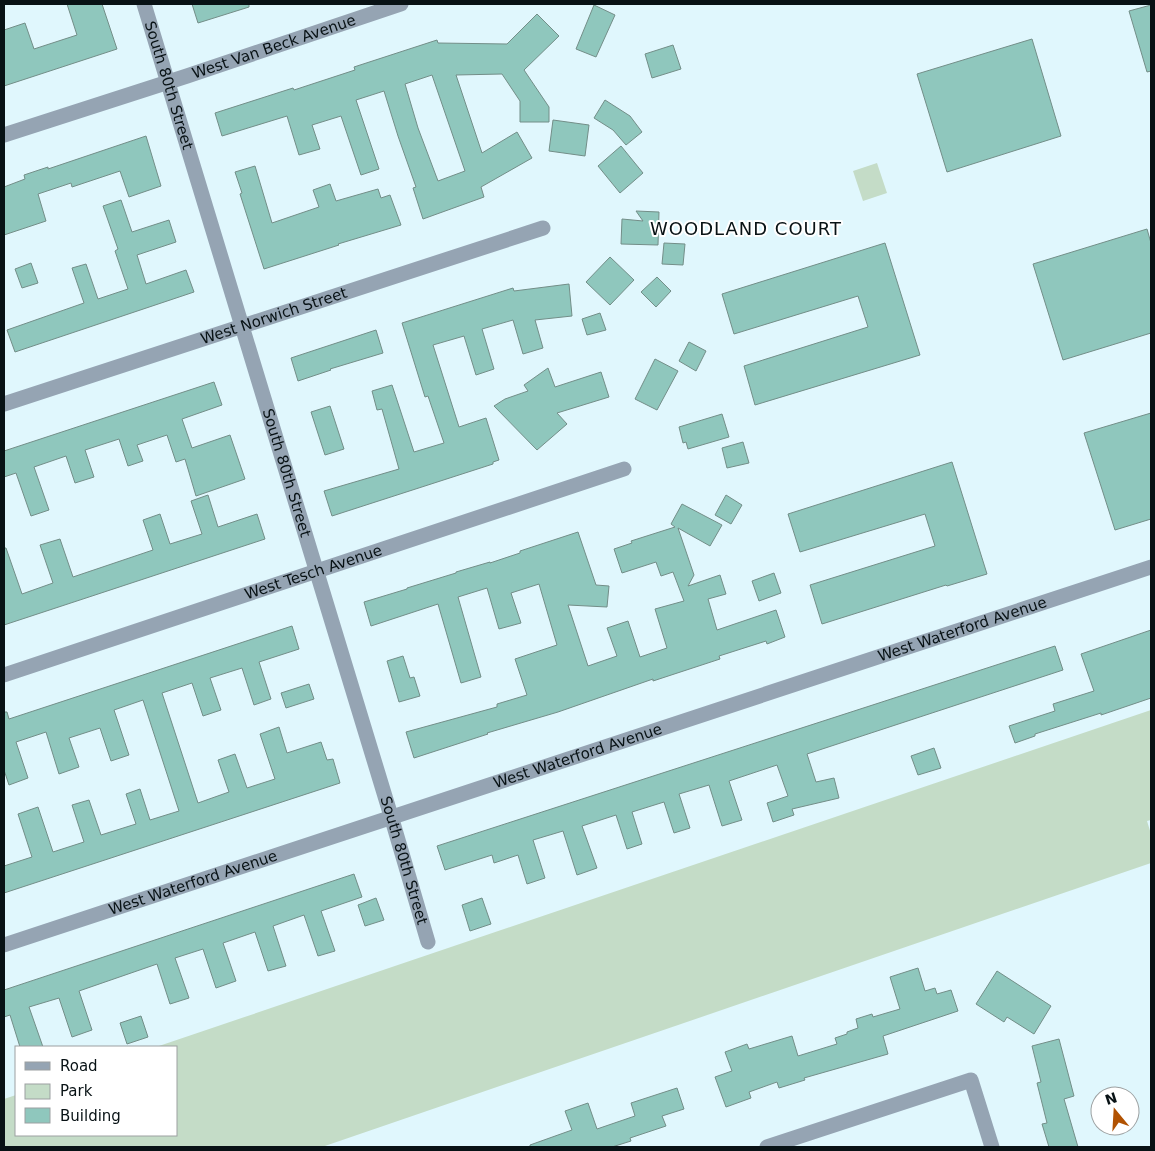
<svg xmlns="http://www.w3.org/2000/svg" width="1155" height="1151" viewBox="0 0 1155 1151" font-family="'DejaVu Sans',sans-serif">
	<rect width="100%" height="100%" fill="#e0f7fd"/>
	<g fill="#c4dcc7">
		<path d="M877,163l10,30 -24,8 -10,-30z"/>
		<path d="M1151,710v110l-4,1 4,13v29l-829,284h-318v-48l12,-4v40h160v-88h-20z"/>
	</g>
	<g fill="#8fc7bd" stroke="#738e88" fill-rule="evenodd">
		<path d="M67,4h35l15,45 -113,37v-56l21,-7 9,26 43,-14z"/>
		<path d="M192,4h57v3l-51,16z"/>
		<path d="M594,5l21,10 -19,42 -20,-8z"/>
		<path d="M1151,5v66l-4,1 -18,-61z"/>
		<path d="M537,14l22,22 -35,34 25,37v15h-29v-21l-18,-27 -46,1 26,78 35,-21 15,26 -51,29 3,10 -61,22 -10,-31 3,-1 -18,-51 -14,-45 -28,9 23,69 -18,6 -20,-59 -29,9 8,24 -21,6 -12,-39 -65,20 -7,-23 78,-25 1,2 61,-20 -1,-3 83,-27 1,3 69,1zM432,75l33,96 -27,10 -20,-53 -13,-44z"/>
		<path d="M1032,39l29,97 -114,36 -30,-98z"/>
		<path d="M673,45l8,24 -29,9 -7,-24z"/>
		<path d="M605,100l25,16 12,16 -16,13 -13,-15 -19,-12z"/>
		<path d="M553,120l36,5 -4,31 -36,-5z"/>
		<path d="M146,136l15,50 -32,11 -9,-26 -48,16 -1,-4 -33,11 8,27 -42,14v-48l21,-8 -1,-4 24,-8v2z"/>
		<path d="M621,146l22,27 -23,20 -22,-27z"/>
		<path d="M255,166l17,57 47,-16 -6,-17 17,-6 6,17 42,-12 3,9 9,-3 11,30 -63,19 1,1 -75,24 -24,-75 2,-1 -7,-21z"/>
		<path d="M121,200l11,32 37,-12 7,22 -39,13 9,29 40,-14 8,22 -179,60 -8,-22 77,-27 -12,-35 14,-4 12,35 30,-10 -13,-38 3,-2 -15,-43z"/>
		<path d="M636,211l23,1 -1,33 -37,-1 1,-25 21,2z"/>
		<path d="M1147,229l4,14v90l-88,27 -30,-96z"/>
		<path d="M664,243l21,1 -2,21 -21,-1z"/>
		<path d="M885,243l35,112 -165,50 -11,-39 124,-39 -10,-31 -124,38 -12,-40z"/>
		<path d="M610,257l24,23 -24,25 -24,-23z"/>
		<path d="M31,263l7,20 -16,5 -7,-19z"/>
		<path d="M657,277l14,14 -15,16 -15,-15z"/>
		<path d="M569,284l3,32 -37,4 8,28 -20,6 -10,-34 -31,9 12,40 -18,6 -12,-39 -31,9 26,82 27,-9 13,42 -6,2v2l-161,52 -8,-25 75,-22 -17,-60 -5,1 -5,-19 20,-6 22,67 30,-9 -16,-47 -3,1 -23,-74 111,-35 1,3z"/>
		<path d="M600,313l6,17 -19,5 -5,-16z"/>
		<path d="M376,330l7,23 -53,16 1,1 -33,11 -7,-23z"/>
		<path d="M689,342l17,9 -10,20 -17,-10z"/>
		<path d="M655,359l23,12 -21,39 -22,-11z"/>
		<path d="M548,368l7,19 46,-15 8,25 -52,16 10,11 -30,26 -43,-44 11,-7 23,-8 -4,-6z"/>
		<path d="M214,382l8,23 -40,14 10,29 38,-13 15,44 -49,17 -11,-37 -9,3 -9,-27 -30,10 6,16 -15,5 -9,-27 -34,11 9,27 -19,6 -9,-27 -32,11 15,43 -18,6 -15,-43 -12,4v-26z"/>
		<path d="M330,406l14,43 -19,6 -14,-43z"/>
		<path d="M1151,413v106l-36,11 -31,-97z"/>
		<path d="M722,414l7,23 -41,12 -2,-7 -3,1 -4,-16z"/>
		<path d="M743,442l6,21 -22,5 -5,-20z"/>
		<path d="M952,462l35,112 -40,12 -1,-1 -124,39 -12,-39 125,-39 -10,-32 -125,38 -12,-38z"/>
		<path d="M208,495l10,32 39,-13 8,25 -261,86v-77h2l16,46 31,-11 -13,-38 20,-6 13,38 80,-27 -10,-30 17,-6 10,30 32,-10 -11,-33z"/>
		<path d="M726,495l16,10 -11,19 -16,-9z"/>
		<path d="M682,504l40,21 -12,21 -32,-18 16,47 -6,11 32,-11 6,19 -18,5 9,31 59,-20 9,27 -18,7 -1,-3 -47,15 1,3 -67,22v-2l-95,33 -71,21 1,1 -74,24 -8,-26 91,-25v-3l30,-9 -12,-36 42,-14 -18,-61 -28,9 10,30 -22,6 -12,-41 -29,9 23,80 -20,6 -23,-79 -67,22 -7,-24 43,-13v-1l49,-15v-1l34,-10v1l30,-10v-2l58,-19 18,53 13,1 -2,21 -39,-2 20,61 29,-10 -10,-28 21,-7 12,36 27,-9 -12,-39 29,-8 -11,-29 -12,4 -5,-14 -34,11 -8,-24 18,-6 -1,-2 44,-14 -4,-3z"/>
		<path d="M774,573l7,20 -22,8 -7,-20z"/>
		<path d="M292,626l7,23 -40,13 12,37 -17,6 -12,-37 -32,10 11,32 -18,6 -11,-33 -30,10 36,110 31,-11 -11,-32 17,-6 12,34 28,-9 -15,-45 19,-7 8,26 34,-11 6,18 6,-1 7,24 -336,110v-27l28,-9 -14,-43 20,-7 15,45 31,-10 -12,-37 17,-5 12,35 35,-11 -10,-30 14,-5 10,31 29,-9 -36,-111 -29,10 15,45 -18,6 -11,-33 -31,10 10,29 -20,7 -13,-42 -30,10 12,36 -19,7 -5,-15v-58h3l2,7z"/>
		<path d="M1151,630v68l-50,17v-2l-66,21v2l-20,7 -6,-17 46,-15 -2,-7 41,-13 -13,-37z"/>
		<path d="M1055,646l8,24 -256,84 9,28 18,-4 5,20 -47,11 2,6 -21,7 -6,-19 21,-7 -11,-31 -48,16 13,39 -20,6 -13,-41 -30,9 11,34 -16,5 -10,-31 -32,10 10,32 -15,5 -11,-34 -34,11 15,42 -20,7 -14,-44 -30,9 12,38 -18,6 -9,-29 -24,8 -2,-8 -47,15 -8,-24z"/>
		<path d="M403,656l7,22 4,-1 6,19 -21,6 -12,-41z"/>
		<path d="M309,684l5,15 -28,9 -5,-15z"/>
		<path d="M934,748l7,20 -23,7 -7,-19z"/>
		<path d="M354,874l8,23 -41,14 14,40 -17,5 -14,-41 -31,11 13,40 -18,5 -13,-39 -32,11 13,38 -20,7 -13,-39 -28,9 14,40 -19,6 -13,-40 -78,27 13,39 -20,7 -13,-39 -30,9 14,40h-23l-10,-32 -6,2v-27z"/>
		<path d="M376,898l8,22 -19,6 -7,-21z"/>
		<path d="M482,898l9,26 -21,7 -8,-26z"/>
		<path d="M918,968l7,23 10,-3 2,6 14,-4 7,21 -75,25 5,18 -84,24 1,2 -26,8 -2,-6 -28,10 2,6 -25,9 -11,-30 17,-6 -7,-19 22,-8 2,5 43,-13 6,20 39,-12 -2,-6 12,-4v-2l11,-4 -2,-9 16,-5 1,3 27,-8 -10,-32z"/>
		<path d="M997,971l54,35 -17,28 -27,-17 -3,5 -28,-18z"/>
		<path d="M141,1016l7,21 -21,7 -7,-21z"/>
		<path d="M1059,1039l15,57 -10,3 14,48h-29l-7,-23 5,-1 -10,-40 4,-1 -9,-36z"/>
		<path d="M677,1088l7,21 -22,7 4,10 -36,12 1,3 -19,6h-82v-2l42,-15 -7,-19 23,-8 9,26 38,-13 -4,-13z"/>
	</g>
	<g fill="none" stroke-linecap="round" stroke-linejoin="round">
		<g stroke="#95a4b3" stroke-width="15">
			<path id="s1" d="M144,4l247,812 37,126"/>
			<path id="s2" d="M4,135l183,-59 214,-72"/>
			<path id="s3" d="M4,404l539,-176"/>
			<path id="s4" d="M4,675l620,-206"/>
			<path id="s5" d="M4,945l1147,-378"/>
			<path d="M767,1147l204,-67 21,67"/>
		</g>
	</g>
	<g text-anchor="middle" dominant-baseline="central" stroke-width="4" stroke-linejoin="round" paint-order="stroke">
		<g font-size="15" fill="#081215" stroke="#fff">
			<text stroke="none"><textPath href="#s2" startOffset="284">West Van Beck Avenue</textPath></text>
			<text stroke="none"><textPath href="#s1" startOffset="85">South 80th Street</textPath></text>
			<text stroke="none"><textPath href="#s3" startOffset="284">West Norwich Street</textPath></text>
			<text stroke="none"><textPath href="#s1" startOffset="490">South 80th Street</textPath></text>
			<text stroke="none"><textPath href="#s4" startOffset="326">West Tesch Avenue</textPath></text>
			<text stroke="none"><textPath href="#s5" startOffset="1009">West Waterford Avenue</textPath></text>
			<text stroke="none"><textPath href="#s5" startOffset="604">West Waterford Avenue</textPath></text>
			<text stroke="none"><textPath href="#s1" startOffset="895">South 80th Street</textPath></text>
			<text stroke="none"><textPath href="#s5" startOffset="199">West Waterford Avenue</textPath></text>
		</g>
		<g font-size="18" letter-spacing="1" fill="#081215" stroke="#fff">
			<text x="746" y="228">WOODLAND COURT</text>
		</g>
	</g>
	<rect width="1155" height="1151" fill="none" stroke="#081215" stroke-width="10"/>
	<rect x="15" y="1046" width="162" height="90" fill="#ffffff" stroke="#9ca0a1"/>
	<rect x="25" y="1062" width="25" height="8" fill="#95a4b3" stroke="#9ca0a1"/>
	<text x="60" y="1071" font-size="15" fill="#081215">Road</text>
	<rect x="25" y="1084" width="25" height="15" fill="#c4dcc7" stroke="#9ca0a1"/>
	<text x="60" y="1096" font-size="15" fill="#081215">Park</text>
	<rect x="25" y="1108" width="25" height="15" fill="#8fc7bd" stroke="#9ca0a1"/>
	<text x="60" y="1121" font-size="15" fill="#081215">Building</text>
	<g transform="translate(1115 1111) rotate(342)"><circle r="24" fill="#ffffff" stroke="#9ca0a1"/>
	<path d="M0-4L9 19L0 12L-9 19Z" fill="#b15202"/>
	<text y="-8" font-size="14" font-weight="bold" text-anchor="middle" fill="#081215">N</text>
	</g>
</svg>
